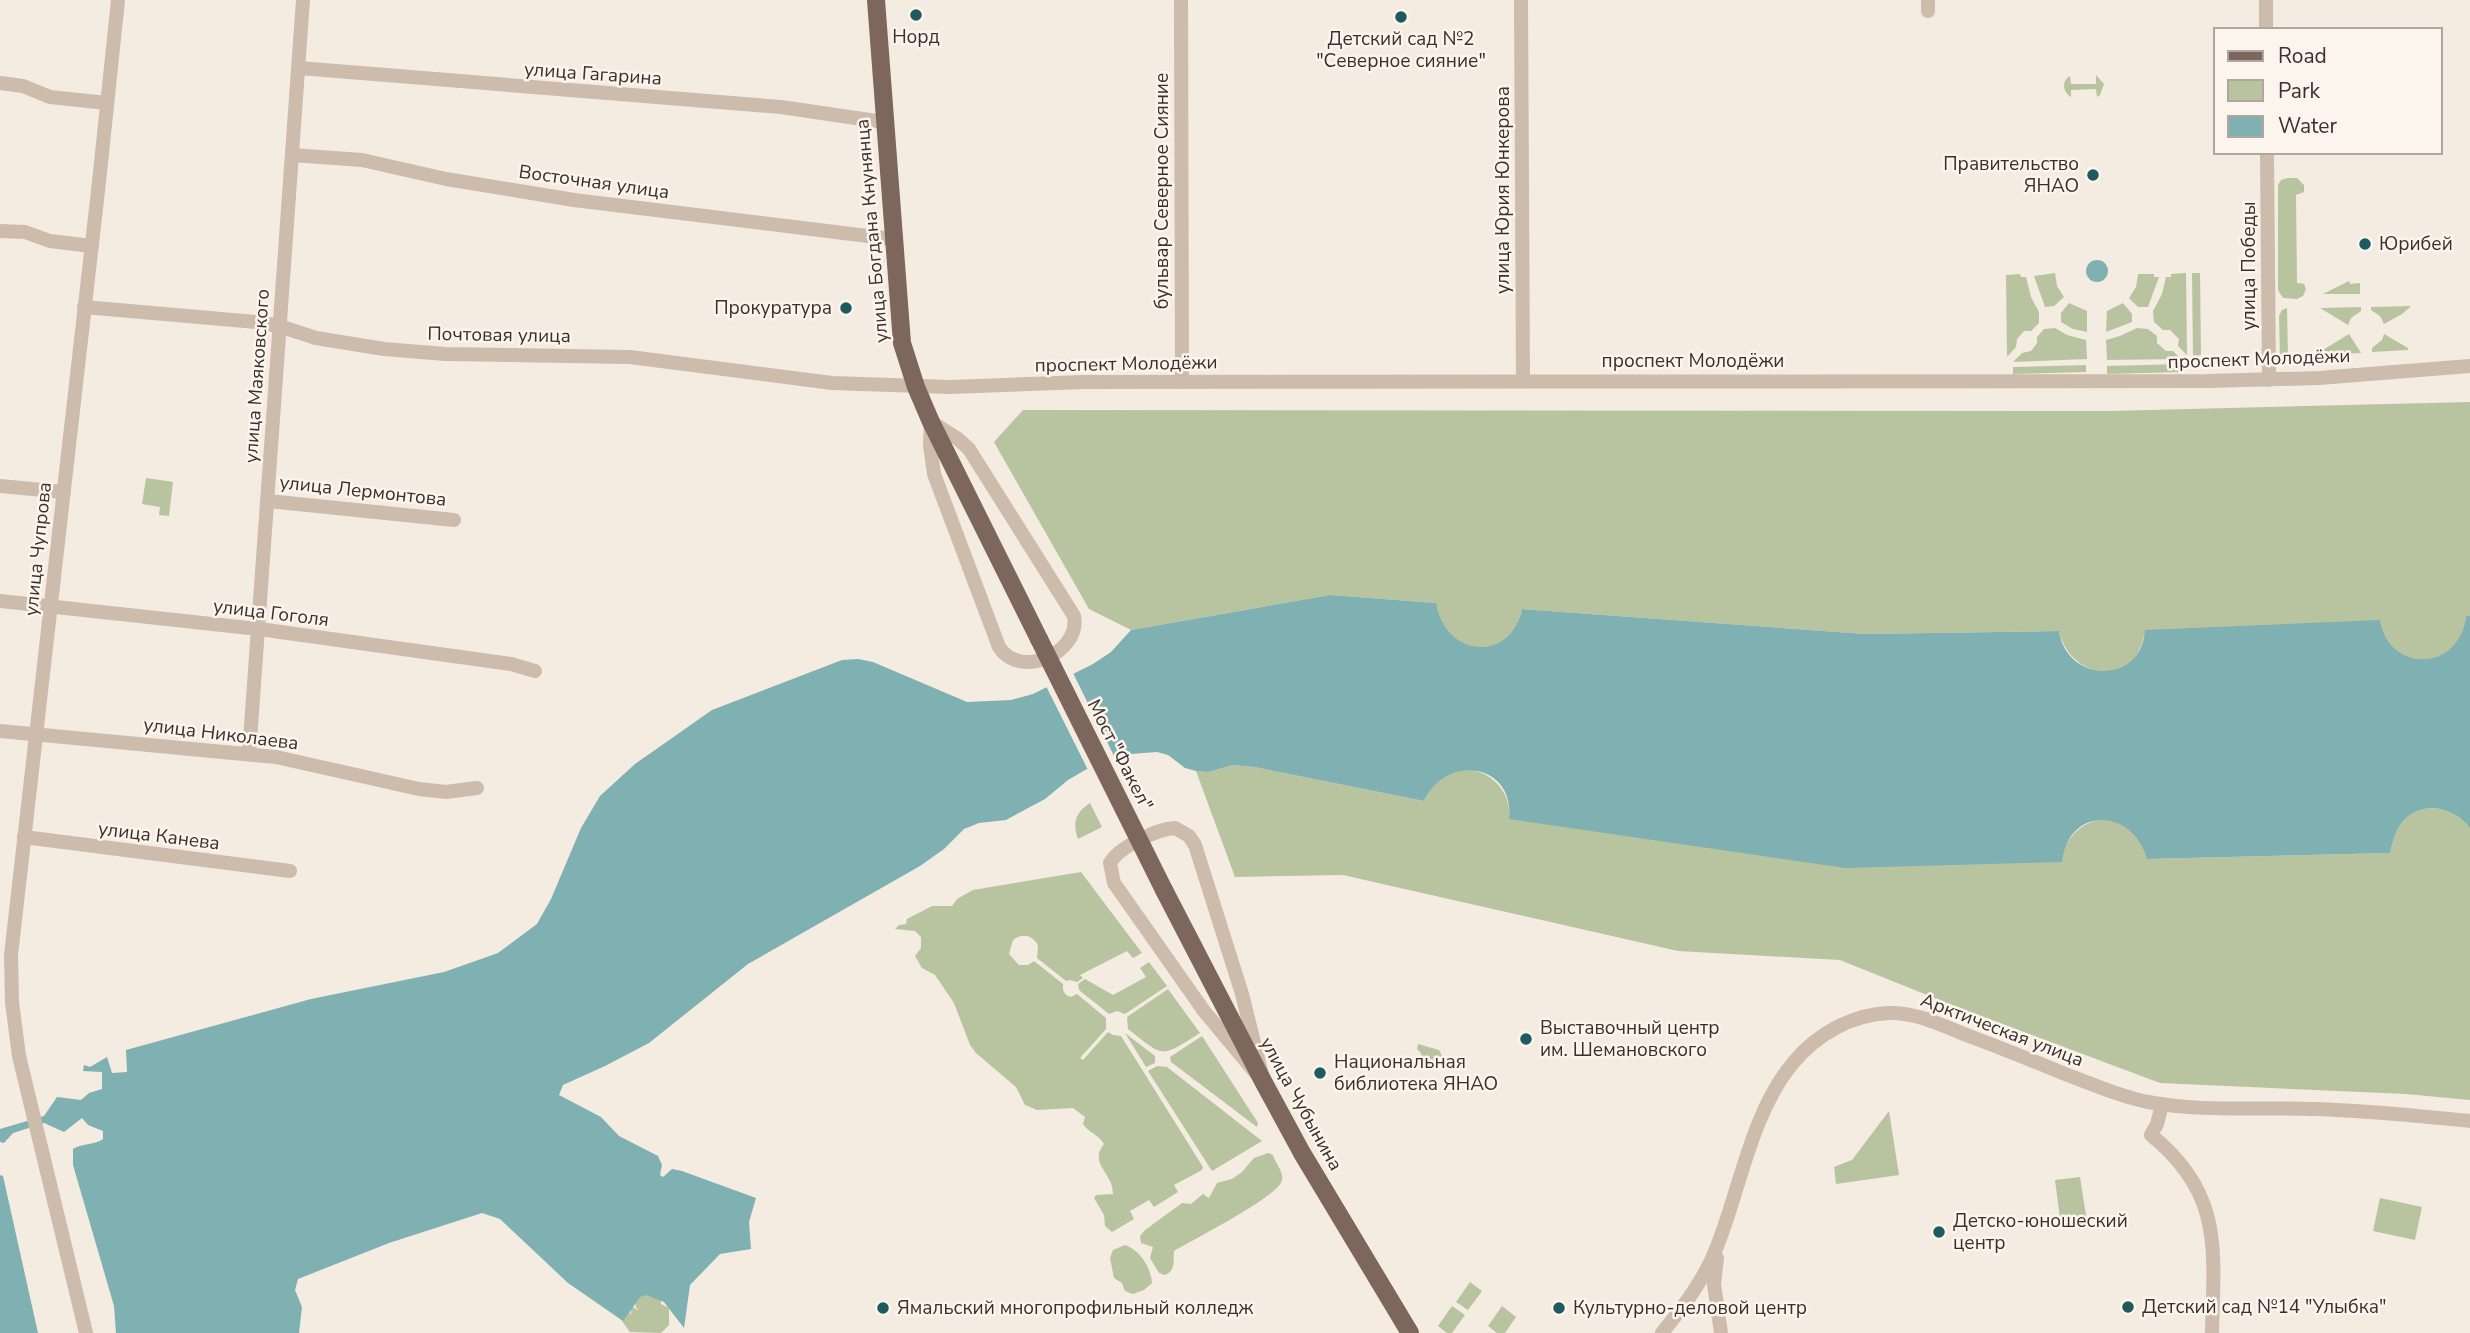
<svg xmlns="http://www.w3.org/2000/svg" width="2470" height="1333" viewBox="0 0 2470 1333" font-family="'Nunito Sans',sans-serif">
	<rect width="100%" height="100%" fill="#f4ebe1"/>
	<g fill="#b8c4a0">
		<path d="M2096,75l8,9 -4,11 -3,2 -1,-8 -25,1v7c-8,-5 -10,-16 -1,-21l1,8h25z"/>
		<path d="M2288,178h9l7,7v7l-8,3 1,88 7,1 2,5 -3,7 -6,3 -14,-1 -5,-8v-105l3,-5z"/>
		<path d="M2055,273l2,13 7,11 -10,9 -9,1 -11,-31z"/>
		<path d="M2186,273l1,82 -9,-9 1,-7 -9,-9h-7l-9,-8 -1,-11 9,-17 4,-17h5v-3z"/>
		<path d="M2192,273h8l1,82 -8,1z"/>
		<path d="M2020,274l1,3h5l5,20 8,15v11l-8,8h-7l-7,8 -1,8 -9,10 -1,-82z"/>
		<path d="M2138,274h16v3h5l-11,30h-10l-9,-9 7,-11z"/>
		<path d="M2349,281l1,3 10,-1v11h-37z"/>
		<path d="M2069,303l18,8v21l-14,-3 -12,-7v-9z"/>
		<path d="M2123,303l9,11v8l-26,10 1,-21z"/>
		<path d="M2411,306l-9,8 -18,10 -4,-8 -9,-6v-3z"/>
		<path d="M2361,307v4l-10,7 -3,7 -28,-17z"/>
		<path d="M2287,308l1,50 -8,1 -1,-43 3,-6z"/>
		<path d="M2055,328l12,7 19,5 1,19 -74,3 9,-9 9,-2 6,-8v-6l7,-8z"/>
		<path d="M2137,328l11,1 9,7v7l9,8h7l8,8 -74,1 -1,-20 14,-4z"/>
		<path d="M2349,334l12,19 -41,2 3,-5z"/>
		<path d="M2384,334l24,14v2l-36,2v-4l10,-8z"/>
		<path d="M2182,364v8l-75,2v-8z"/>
		<path d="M2086,365v7l-73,2v-7z"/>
		<path d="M2470,402v214l-4,1c-6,55 -77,57 -86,4l-236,15c-10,52 -74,44 -85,-5l-194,3 -343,-25c-12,55 -76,49 -87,-6l-105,-8 -199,35 -42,-21 -95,-167 29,-32 1087,1z"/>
		<path d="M146,478l27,4 -4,34 -10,-1 1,-8 -18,-3z"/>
		<path d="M1233,765l21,2 170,34c3,-6 7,-14 12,-19 29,-29 77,-3 73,36l553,36c12,-35 53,-49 77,-15 5,6 6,13 9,20l242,-6c3,-12 6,-26 16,-35 21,-18 50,-9 64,10v272l-64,-6 -246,-11 -208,-78 -112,-45 -162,-9 -335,-76 -108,2 -39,-106 12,1z"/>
		<path d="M1090,803l12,24 -24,12c-6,-17 -2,-27 12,-36z"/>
		<path d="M1081,872l61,81 -9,5 -6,-7 -47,24 3,3 -6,4 -7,-2 -4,1 -29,-23 1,-13c-6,-10 -16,-12 -25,-5l-4,14 10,11h9l6,-4 29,23v6l3,5 5,2 6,-3 29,24v11l-26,29 3,2 25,-28 5,3 8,1 82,131 -1,3 -28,15 4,7 -24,15 -5,-7 -19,11 4,8 -22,13 -7,-6 -1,-11 -10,-17 2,-3 17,-1c0,-22 -25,-30 -9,-50 -5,-9 -15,-11 -21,-20l2,-7 -12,-9 -36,2 -12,-5 -9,-18 -40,-34 -6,-8 -16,-42 -19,-28 -13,-7 -7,-12 6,-8v-11l-6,-6 -20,-2 4,-4 7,-1 1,-5 25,-13h20l5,-7 16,-9z"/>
		<path d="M1149,962l18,24 -42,28 -8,-3 -8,3 -30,-24 -1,-6 7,-5 28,16 33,-18 -6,-9z"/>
		<path d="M1168,989l32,44c-40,25 -35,25 -72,-4l-1,-12z"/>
		<path d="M1125,1033l30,23v7l-9,4z"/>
		<path d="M1202,1036l56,87 -1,4 -86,-65 -1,-5z"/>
		<path d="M1418,1044l21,6 3,6 -16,10 -5,-5v-8l-4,-4z"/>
		<path d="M1157,1066l10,1 95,74 -50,30 -64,-100z"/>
		<path d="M1889,1111l10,64 -63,9 -2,-17 18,-7z"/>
		<path d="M1268,1153l5,2c2,8 11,17 9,25 -2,16 -90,60 -108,71 -1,11 2,19 -9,24l-6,-2 -9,-15 3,-11 -12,-4 -1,-7 5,-6 37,-27 9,1 12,-10 6,4 8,-15 15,-4 10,-7 12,-14z"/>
		<path d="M2080,1177l7,45 -26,4 -6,-46z"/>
		<path d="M2380,1198l42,9 -7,33 -42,-9z"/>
		<path d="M1125,1245c15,5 26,23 27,38l-8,7 -11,4 -8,-3 -3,-8 -8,-5 -4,-20 3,-8z"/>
		<path d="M1470,1282l12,9 -14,19 -12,-8z"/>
		<path d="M643,1292l18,8v4l8,4v17l-8,8 -31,-1 -8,-11 -3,-18 13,12 -6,-15 12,11 -6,-13z"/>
		<path d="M1452,1306l13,9 -13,18h-5l-9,-7z"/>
		<path d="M1502,1306l14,11 -11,16h-8l-9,-7z"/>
	</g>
	<g fill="#7fb0b2">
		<circle cx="2097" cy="271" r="11"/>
		<path d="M1330,595l106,8c9,54 74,61 86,6l343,25 194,-3c8,53 83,54 86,-1l235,-10c9,54 80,52 86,-4h4v212c-14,-19 -43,-28 -64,-10 -10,9 -13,23 -16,35l-243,6c-14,-52 -79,-53 -85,3l-217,6 -336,-49c6,-56 -63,-66 -85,-18l-170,-34 -21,-2 -25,7 -12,-1 -11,-3 -17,-13 -11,-3 -26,2 -46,16 -17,10 -23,19 -39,21 -27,3 -15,6 -20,20 -24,17 -172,98 -99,79 -44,23 -42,19 -4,10 42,22 18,19 39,20 4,9 -2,10 3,2 9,-8 10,2 74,27 -7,24 2,27 -31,5 -30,31 -6,43 -20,-26 -18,-7 -6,2 -17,24 -55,-38 -68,-64 -18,-6 -93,30 -91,36 -3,11 7,17 -3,26h-183l-2,-27 -41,-141v-16c10,-6 22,-4 30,-10v-8l-15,-6 -6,-7 -18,14 -20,-9 -31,10 -9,10 -4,-1v-13l44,-13 13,-19 24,3 8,-7 13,-4v-17l-19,-1 1,-6 6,2 17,-10 5,16 15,-1 -1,-22 185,-51 133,-27 54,-19 39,-29 14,-25 30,-71 19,-32 35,-32 77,-54 130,-50 16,-1 15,3 94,40 44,-2 22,-6 60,-30 18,-12 20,-22z"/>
		<path d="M0,1175l3,1 35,157h-38z"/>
	</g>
	<path fill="#f4ebe1" d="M1072,671l45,91 -28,10 -44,-88z"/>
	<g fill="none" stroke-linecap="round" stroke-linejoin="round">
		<g stroke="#cdbbac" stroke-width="14">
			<path d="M1181,0l1,382"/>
			<path d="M1521,0l2,381"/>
			<path d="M1928,0v11"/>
			<path d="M2266,0v30"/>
			<path d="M299,68l482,39 102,15"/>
			<path d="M0,83l23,3 27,11 57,6"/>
			<path d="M2267,152l2,228"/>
			<path d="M292,155l70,5 84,19 128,21 318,39"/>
			<path d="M0,231l25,1 25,9 42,5"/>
			<path d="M84,307l173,15 22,4 37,12 68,11 61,5 185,3 202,26 118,4 133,-5 1125,-1 111,-3 151,-12"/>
			<path d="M931,422l27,17 11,10 105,167c7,37 -54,64 -75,31l-65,-173 -4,-29z"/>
			<path d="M0,486l64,6"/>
			<path d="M268,501l186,19"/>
			<path d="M0,601l259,28 252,35 24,7"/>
			<path d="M0,731l276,26 143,32 27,3 31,-4"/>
			<path d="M249,754l54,-754"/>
			<path d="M1175,828l14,8 6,9 47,149 22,89 -60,-72 -90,-128 -4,-20c9,-16 47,-34 65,-35z"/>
			<path d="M24,837l266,34"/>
			<path d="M2162,1105l-5,19 -6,11c72,58 63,114 61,198"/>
			<path d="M1717,1258l-3,26 7,49"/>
			<path d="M86,1333l-67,-277 -7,-54 -1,-47 88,-773 19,-182"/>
			<path d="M1662,1333c21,-26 42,-53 54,-84 24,-59 35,-136 77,-186 23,-28 57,-48 95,-50 29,-1 55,13 81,23 35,13 69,27 104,41 24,9 48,20 75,25 53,10 109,5 164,7 52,1 105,7 158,12"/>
		</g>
		<g stroke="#7d675c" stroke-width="18">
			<path d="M876,0l26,343 14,44 15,35 108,217"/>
			<path d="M1164,890l100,193 38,70 108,180"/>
		</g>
		<path stroke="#7d675c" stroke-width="18" d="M1039,639l125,251"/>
	</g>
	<g fill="#1f5a5e" stroke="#fbf5ee" stroke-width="2.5">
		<circle cx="916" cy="15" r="7"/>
		<circle cx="1401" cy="17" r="7"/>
		<circle cx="2093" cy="175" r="7"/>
		<circle cx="2365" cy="244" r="7"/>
		<circle cx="846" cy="308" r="7"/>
		<circle cx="1526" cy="1039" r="7"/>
		<circle cx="1320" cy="1073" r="7"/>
		<circle cx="1939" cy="1232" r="7"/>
		<circle cx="2128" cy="1307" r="7"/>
		<circle cx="883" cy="1308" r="7"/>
		<circle cx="1559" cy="1308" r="7"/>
	</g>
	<g text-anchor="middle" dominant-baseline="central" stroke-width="5" stroke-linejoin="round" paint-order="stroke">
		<g font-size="19" fill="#3b302b" stroke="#fbf5ee" text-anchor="start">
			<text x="916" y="37" text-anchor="middle">Норд</text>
			<text x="1401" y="39" text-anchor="middle">Детский сад №2<tspan x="1401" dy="22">"Северное сияние"</tspan></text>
			<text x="2079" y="164" text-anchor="end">Правительство<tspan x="2079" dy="22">ЯНАО</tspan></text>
			<text x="2379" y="244">Юрибей</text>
			<text x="832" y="308" text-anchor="end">Прокуратура</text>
			<text x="1540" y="1028">Выставочный центр<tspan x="1540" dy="22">им. Шемановского</tspan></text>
			<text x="1334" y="1062">Национальная<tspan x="1334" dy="22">библиотека ЯНАО</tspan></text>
			<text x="1953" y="1221">Детско-юношеский<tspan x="1953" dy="22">центр</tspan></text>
			<text x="2142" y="1307">Детский сад №14 "Улыбка"</text>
			<text x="897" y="1308">Ямальский многопрофильный колледж</text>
			<text x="1573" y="1308">Культурно-деловой центр</text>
		</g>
		<g font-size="19" fill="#3b302b" stroke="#fbf5ee">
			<text transform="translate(593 74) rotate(4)">улица Гагарина</text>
			<text transform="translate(594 182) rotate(8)">Восточная улица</text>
			<text transform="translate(1503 190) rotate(-90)">улица Юрия Юнкерова</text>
			<text transform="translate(1162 191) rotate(-90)">бульвар Северное Сияние</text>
			<text transform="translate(872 231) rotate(-95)">улица Богдана Кнунянца</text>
			<text transform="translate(2249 266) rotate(-90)">улица Победы</text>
			<text transform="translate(499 335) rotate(1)">Почтовая улица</text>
			<text transform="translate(2259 359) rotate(-2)">проспект Молодёжи</text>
			<text x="1693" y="361">проспект Молодёжи</text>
			<text transform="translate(1126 364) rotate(-1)">проспект Молодёжи</text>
			<text transform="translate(257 376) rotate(-86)">улица Маяковского</text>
			<text transform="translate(363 491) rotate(6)">улица Лермонтова</text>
			<text transform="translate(38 549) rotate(-84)">улица Чупрова</text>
			<text transform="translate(271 613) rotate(7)">улица Гоголя</text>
			<text transform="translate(221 734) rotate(7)">улица Николаева</text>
			<text transform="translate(1120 755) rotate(63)">Мост "Факел"</text>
			<text transform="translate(159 836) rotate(7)">улица Канева</text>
			<text transform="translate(2002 1030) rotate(21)">Арктическая улица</text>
			<text transform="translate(1301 1104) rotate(61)">улица Чубынина</text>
		</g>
	</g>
	<rect x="2214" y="28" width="228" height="126" fill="#fbf5ee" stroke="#aea6a0" stroke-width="2"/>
	<rect x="2228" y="51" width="35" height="10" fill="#7d675c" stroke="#aea6a0" stroke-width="2"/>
	<text x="2278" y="63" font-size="21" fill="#3b302b">Road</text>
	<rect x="2228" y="80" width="35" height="21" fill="#b8c4a0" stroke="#aea6a0" stroke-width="2"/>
	<text x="2278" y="98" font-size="21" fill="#3b302b">Park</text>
	<rect x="2228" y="116" width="35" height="21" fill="#7fb0b2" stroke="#aea6a0" stroke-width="2"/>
	<text x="2278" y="133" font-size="21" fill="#3b302b">Water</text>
</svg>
